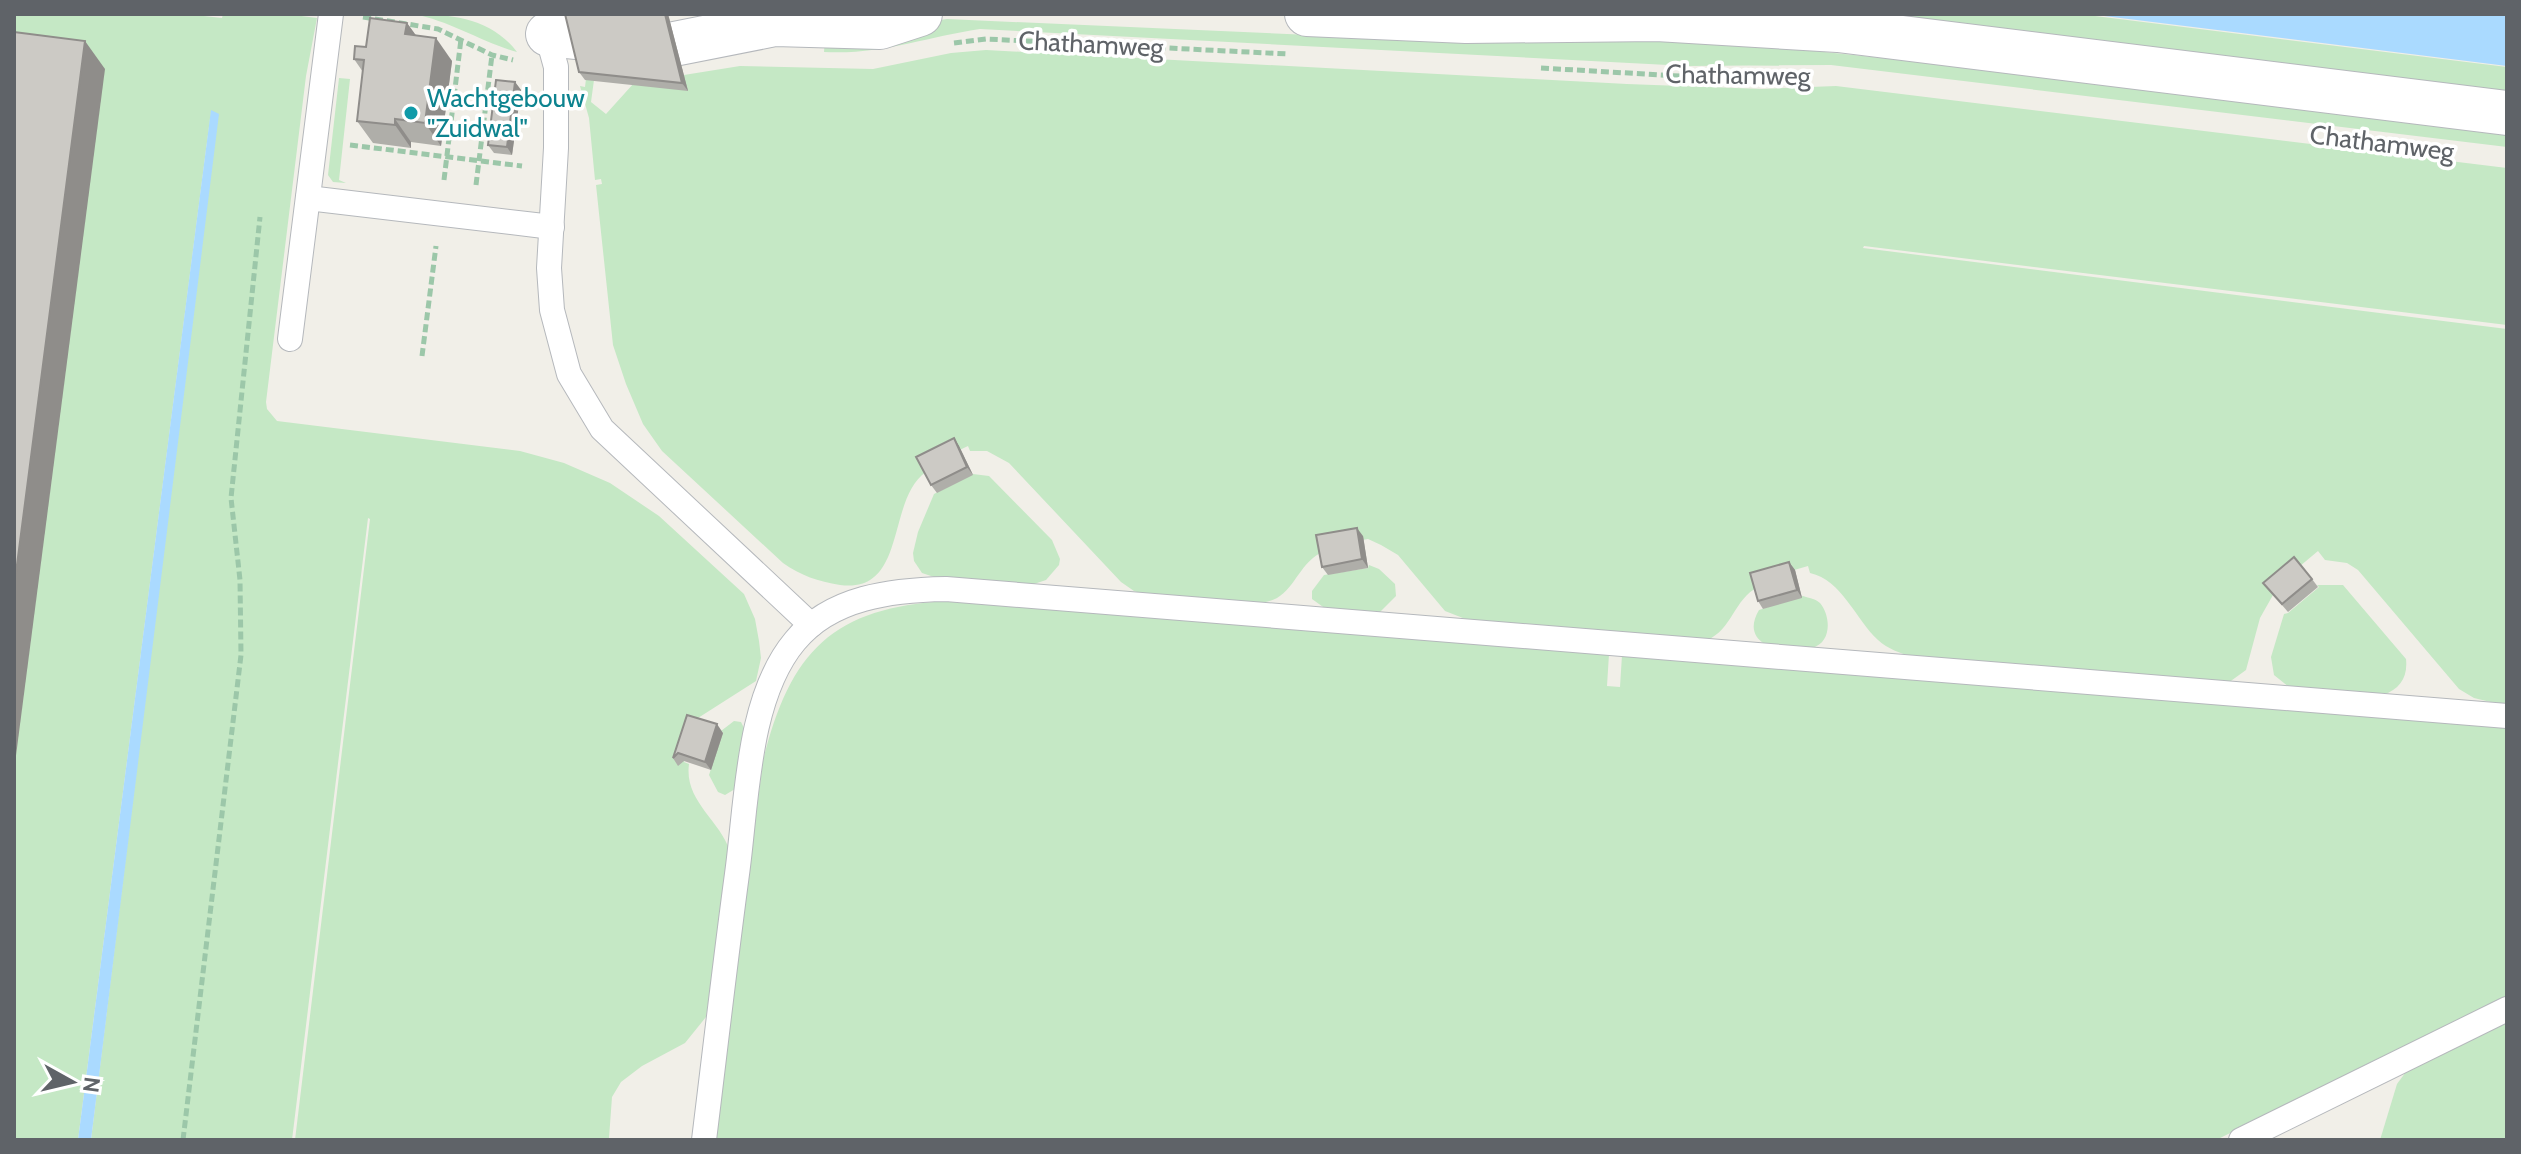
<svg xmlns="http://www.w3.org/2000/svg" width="2521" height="1154" viewBox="0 0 2521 1154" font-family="Cabin,sans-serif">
	<rect width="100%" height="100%" fill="#f1efe8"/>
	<g fill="#c5e8c5">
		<path d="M14,14h172l36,4 1,-4h63l31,4 -11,58 -40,326 1,7 10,12 243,30 44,12 46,20 49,33 85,78 11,25 4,22 2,17 -5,23 -58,37 -14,44 5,2c-5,37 30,55 41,87l-24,166 -21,26 -43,23 -21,16 -9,15 -3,41 6,2h-320l75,-621 -2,-1 -76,622h-201l52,-424 68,-605 -133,1029h-64z"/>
		<path d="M413,14c40,0 79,5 104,38 -36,-10 -66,-31 -104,-38z"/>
		<path d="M1866,14h213l428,53v26z"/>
		<path d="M947,19l477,21 210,-1 94,3 242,25 537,67v13l-676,-82 -144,1 -707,-37c-55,8 -98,26 -156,23l1,-13z"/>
		<path d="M986,50l641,34 135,5 74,-3 671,82v157l-643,-79 -1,2 644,81v377l-33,-8 -15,-9 -101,-119 -11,-7 -22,-3 -7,-9 -48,40 3,4 -13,23 -14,52 -18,13 -315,-26c-13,-4 -25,-8 -35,-17 -22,-20 -36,-60 -68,-67l-2,-7 -52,15 2,6c-24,12 -26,43 -51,53l-239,-20 -23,-9 -47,-56 -17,-10 -13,-6 -45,8 1,4c-24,11 -28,36 -47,47 -5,3 -13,4 -19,6l-112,-9 -12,-4 -13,-9 -112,-119 -22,-12h-17l-2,-5 -44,21 2,5c-40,27 -18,122 -86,113 -22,-4 -39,-9 -57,-22l-121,-112 -19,-27 -17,-40 -13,-39 -17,-160 6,-1 -1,-5 -6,1 -6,-62 -9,-32 5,1 1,-8 8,1 -3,22 15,12 28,-31 106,-17 133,3 78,-16z"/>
		<path d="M339,78l11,1 -11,101 7,3 -13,-1 -5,-7z"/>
		<path d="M973,474l16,2 63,64 8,19 -1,6 -13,15 -15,5 -94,-7 -15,-5 -8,-12 -1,-8 5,-21 16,-38z"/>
		<path d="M1369,565l10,4 16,15 1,12 -16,16 -54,-3 -14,-10v-8l12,-16 44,-7z"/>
		<path d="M2317,585h26l63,74c2,18 -6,30 -23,36l-94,-8 -15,-12 -3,-18 13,-43 4,-1 31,-26z"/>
		<path d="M1803,596c6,2 13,3 17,7 11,13 12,40 -8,45 -13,3 -33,-2 -46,-3 -15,-9 -15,-21 -7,-35z"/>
		<path d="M948,601l661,53 -2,32 13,1 2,-32 885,73v269l-291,143h-1502l49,-379c27,-110 70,-154 185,-160z"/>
		<path d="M734,721l7,1 4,8 -10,59 -10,6 -7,-3 -9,-17 14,-43 -2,-1z"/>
		<path d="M2507,1022v118h-127l17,-56 11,-15z"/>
	</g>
	<g fill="#aadaff">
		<path d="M2088,14h419v52z"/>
		<path d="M211,110l8,4 -128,1026h-13z"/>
	</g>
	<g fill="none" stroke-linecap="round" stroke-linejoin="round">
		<g stroke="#b5b8bc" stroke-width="26">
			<g id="service">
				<path d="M545,27l11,40v81l-7,120 3,42 17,64 33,55 209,196"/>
				<path d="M308,198l244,29"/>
				<path d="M290,339l41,-325"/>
				<path d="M704,1140c11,-89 21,-177 33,-266 10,-72 10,-176 58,-233 36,-44 97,-51 151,-52l1561,127"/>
				<path d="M2241,1140l266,-131"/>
			</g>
		</g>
		<g stroke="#b5b8bc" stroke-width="46">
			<g id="minor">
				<path d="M1307,14l159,7 191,-2 181,11 669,83"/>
				<path d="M548,34l116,12 111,-22 105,3 40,-13"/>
			</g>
		</g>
		<g stroke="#9cc7a9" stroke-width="5" stroke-dasharray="8 4" stroke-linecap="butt">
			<path d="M363,17l75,12 54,26 21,5"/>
			<path d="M954,43l32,-4 302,15"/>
			<path d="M1541,68l155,9h115"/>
			<path d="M350,145l172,21"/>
			<path d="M444,180l17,-141"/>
			<path d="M476,185l16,-130"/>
			<path d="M422,356l14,-110"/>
			<path d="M183,1140l58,-485 -1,-75 -9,-82 29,-281"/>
		</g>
		<use href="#service" stroke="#fff" stroke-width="24"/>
		<use href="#minor" stroke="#fff" stroke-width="44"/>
	</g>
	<g fill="#afaea9">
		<path d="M668,14l20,77 -103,-11 -6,-8z"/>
		<path d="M407,23l9,13 36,25 -11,85 -30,-4v6l-38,-5 -16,-22 6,-49 -9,-13 12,-12z"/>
		<path d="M515,82l6,8 -9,65 -18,-2 -6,-8z"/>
		<path d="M954,438l5,8 14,29 -36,18 -6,-8z"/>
		<path d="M1363,536l5,32 -40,7 -6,-8z"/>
		<path d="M1789,562l6,8 7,28 -39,11 -5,-8z"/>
		<path d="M2312,579l6,8 -30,25 -25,-29z"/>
		<path d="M687,715l36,18 -12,37 -27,-9 -6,5 -5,-8z"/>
	</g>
	<g fill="#8f8d8a">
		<path d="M665,14h3l20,77 -6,-8z"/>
		<path d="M407,23l16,22 -18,-11z"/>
		<path d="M436,38l16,23 -11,85 -16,-23z"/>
		<path d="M85,41l20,28 -91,702v-183z"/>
		<path d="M515,82l6,8 -9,65 -5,-8z"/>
		<path d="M395,119l16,23v6l-16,-23z"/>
		<path d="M954,438l5,8 14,29 -6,-8z"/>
		<path d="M1357,528l6,8 5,32 -6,-9z"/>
		<path d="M1789,562l6,8 7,28 -5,-8z"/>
		<path d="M717,724l6,9 -12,37 -6,-8z"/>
	</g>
	<g fill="#cccac5" stroke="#8f8d8a" stroke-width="2">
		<path d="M565,14h100l17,69 -103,-11z"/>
		<path d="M370,18l37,5 -2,11 31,4 -11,85 -30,-4v6l-38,-4 7,-61 -10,-1 1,-13 11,1z"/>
		<path d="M14,32l71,9 -71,547z"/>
		<path d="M496,80l19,2 -8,65 -19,-2z"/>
		<path d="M954,438l13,29 -36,18 -15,-28z"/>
		<path d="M1357,528l5,31 -40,8 -6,-32z"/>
		<path d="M2294,557l18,22 -30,25 -19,-21z"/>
		<path d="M1789,562l8,28 -39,11 -8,-28z"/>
		<path d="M687,715l30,9 -12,38 -27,-9 -5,5z"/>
	</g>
	<circle fill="#0f9aa8" stroke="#fff" stroke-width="3" cx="411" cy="113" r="8"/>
	<g text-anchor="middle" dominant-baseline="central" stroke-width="7" stroke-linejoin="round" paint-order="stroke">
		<g font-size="26" fill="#5f6368" stroke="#fff">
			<text transform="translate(1091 44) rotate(3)">Chathamweg</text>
			<text transform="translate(1738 75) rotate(1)">Chathamweg</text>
			<text transform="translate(2382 143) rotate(7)">Chathamweg</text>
		</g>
		<g font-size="26" fill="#0d838f" stroke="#fff" text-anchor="start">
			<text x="427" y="98">Wachtgebouw<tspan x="427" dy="30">"Zuidwal"</tspan></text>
		</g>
	</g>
	<rect width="2521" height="1154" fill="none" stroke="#5f6368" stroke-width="32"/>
	<g transform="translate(72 1082) rotate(98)" stroke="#ffffff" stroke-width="6" paint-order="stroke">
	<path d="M0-6L14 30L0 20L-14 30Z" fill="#5f6368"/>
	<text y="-12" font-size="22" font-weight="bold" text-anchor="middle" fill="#5f6368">N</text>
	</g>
</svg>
